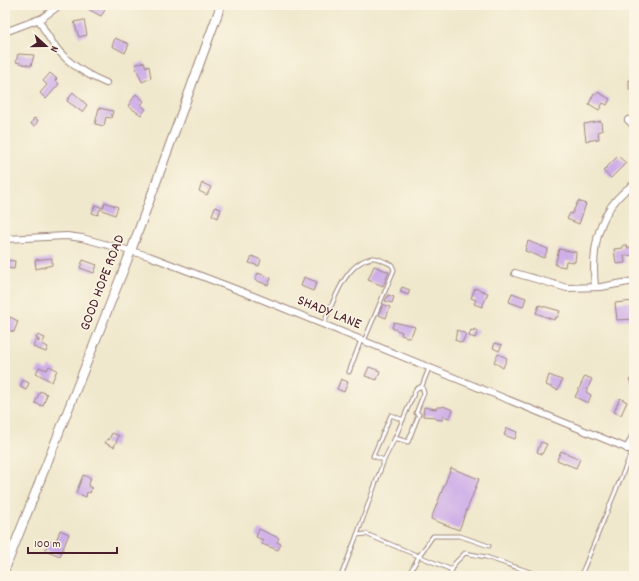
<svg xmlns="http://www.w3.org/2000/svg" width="639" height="581" viewBox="0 0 639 581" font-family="Dekko,sans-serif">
	<rect width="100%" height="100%" fill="#fcf5e5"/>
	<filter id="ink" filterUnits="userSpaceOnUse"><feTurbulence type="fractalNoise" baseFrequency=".025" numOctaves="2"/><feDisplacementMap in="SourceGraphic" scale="8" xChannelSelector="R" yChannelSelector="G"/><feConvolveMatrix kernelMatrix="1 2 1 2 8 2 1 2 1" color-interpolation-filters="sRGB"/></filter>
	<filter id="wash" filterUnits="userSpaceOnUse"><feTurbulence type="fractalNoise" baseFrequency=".012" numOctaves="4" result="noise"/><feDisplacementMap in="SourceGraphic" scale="16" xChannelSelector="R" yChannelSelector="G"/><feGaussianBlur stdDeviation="0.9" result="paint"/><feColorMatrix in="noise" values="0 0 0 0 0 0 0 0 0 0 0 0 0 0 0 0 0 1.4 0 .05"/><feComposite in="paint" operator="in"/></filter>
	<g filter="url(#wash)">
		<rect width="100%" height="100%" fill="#f0e8cc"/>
		<g id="blocks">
			<g fill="#cdade8">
				<path d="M90,5h10l-1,1 6,4 -4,6 -13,-7z"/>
				<path d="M84,20l3,15 -8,2 -5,-15z"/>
				<path d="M115,38l14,6 -4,9 -13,-7z"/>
				<path d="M18,54l16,1 -3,11 -15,-4z"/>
				<path d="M144,62l2,5 3,-1 2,12 -9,4 -7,-17z"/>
				<path d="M50,73l7,6 -2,1 4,4 -13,15 -6,-6 7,-8 -4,-4z"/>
				<rect x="629" y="80" width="5" height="10"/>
				<path d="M73,92l14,13 -5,7 -15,-11z"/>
				<path d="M598,92l12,7 -3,6 -4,-2 -4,7 -10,-6 5,-11 2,2z"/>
				<path d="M136,94l8,7 -3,4 5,4 -5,6 -13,-9z"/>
				<path d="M99,108l14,3 -2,7 -5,-1 -2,9 -9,-2z"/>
				<path d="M34,118l4,2 -3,6 -4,-2z"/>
				<path d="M601,121l1,10h-4l1,8 -13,2 -2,-17z"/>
				<path d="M618,156l8,7 -15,15 -8,-7z"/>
				<path d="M202,183l9,4 -4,8 -8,-4z"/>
				<path d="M578,201l8,3 -7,20 -12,-5 3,-6 2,1z"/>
				<path d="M105,202l13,5 -3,8 -15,-6 -2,6 -6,-2 3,-8 8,3z"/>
				<path d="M215,207l6,2 -3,9 -6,-3z"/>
				<path d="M528,241l20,8 -4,9 -19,-7z"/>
				<path d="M623,245h4v3l5,-1 1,8 -9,1 1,7 -9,1 -2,-15 9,-1z"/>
				<path d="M559,249l17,3 -1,10 -9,-1 -1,6 -10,-2z"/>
				<path d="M252,256l9,4 -2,6 -10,-3z"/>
				<path d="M52,258v7l-16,4 -1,-9z"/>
				<path d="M5,260l10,1 -1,8 -9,-1z"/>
				<path d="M83,260l14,5 -3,8 -14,-5z"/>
				<path d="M374,266l15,6 -6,14 -15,-6z"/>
				<path d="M258,273l13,5 -3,7 -13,-5z"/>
				<path d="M304,277l13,5 -4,9 -12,-5z"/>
				<path d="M402,287l8,3 -2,5 -8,-3z"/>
				<path d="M475,288l13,5 -6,14 -8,-3 2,-4 -5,-2z"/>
				<path d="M512,293l14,5 -3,9 -14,-5z"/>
				<path d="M388,295l6,2 -2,6 -7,-2z"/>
				<path d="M634,301v18l-17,1 -2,-17z"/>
				<path d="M383,304l7,3 -4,11 -7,-3z"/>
				<path d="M539,305l21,6 -3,7 -2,-1 -1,3 -18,-7z"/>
				<path d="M10,317l8,4 -4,11 -9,-3z"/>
				<path d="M394,322l21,5 -5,11 -9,-3 1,-3 -10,-4z"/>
				<path d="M474,329l4,2 -3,7 -6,-2 2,-6 3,1z"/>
				<path d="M457,330l9,4 -4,9 -7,-3z"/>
				<path d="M38,335l7,3 -3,6 6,3 -2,5 -13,-5 3,-7 3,2v-2l-3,-2z"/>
				<path d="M495,343l7,2 -3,6 -6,-3z"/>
				<path d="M498,354l9,4 -4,10 -9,-6z"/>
				<path d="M49,366l8,4 -5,12 -16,-9 3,-6 8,3z"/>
				<path d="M369,367l11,4 -3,9 -12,-4z"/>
				<path d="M549,375l13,5 -4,10 -12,-5z"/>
				<path d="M634,375v11l-5,-6z"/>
				<path d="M585,376l7,3 -6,13 5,3 -3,8 -13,-6z"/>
				<path d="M341,379l7,3 -4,10 -7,-3z"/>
				<path d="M23,380l6,3 -3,7 -6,-3z"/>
				<path d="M40,391l7,3 -4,12 -8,-3z"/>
				<path d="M620,398l7,4 -6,13 -7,-3z"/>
				<path d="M443,406l10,4 -3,8 -7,-2 -1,4 -7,-1v-2l-12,-1 1,-9 12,2 1,-2h5z"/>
				<path d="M507,428l10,4 -2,7 -11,-4z"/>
				<path d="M112,433l7,3 -5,11 -9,-4 2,-4 2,1z"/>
				<path d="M541,442l6,2 -5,10 -5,-2z"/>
				<path d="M561,451l19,8 -4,9 -19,-8z"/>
				<path d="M451,468l28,11 -20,51 -28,-11z"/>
				<path d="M83,475l8,3 -3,8 4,2 -2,5 -3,-1 -1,5 -10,-4z"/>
				<path d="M259,529l20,9 -2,4 4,2 -3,6 -16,-6 1,-4 -7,-3z"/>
				<path d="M60,530l9,4 -9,22 -15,-6 4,-9 6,3z"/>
			</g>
		</g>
	</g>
	<g filter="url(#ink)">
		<use href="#blocks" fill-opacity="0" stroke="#9d847c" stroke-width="1"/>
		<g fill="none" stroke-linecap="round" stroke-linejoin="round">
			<g stroke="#9d847c" stroke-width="5">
				<g id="service">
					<path d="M323,325c10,-21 21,-62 49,-67 6,-1 15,5 20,7l2,5 -30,71"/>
					<path d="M349,372l12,-32"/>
					<path d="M422,386l-6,3 -21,49 13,4 11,-28 -3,-1 8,-20 -2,-7 7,-18"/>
					<path d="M395,438l-11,22 -11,-4 18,-41 12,5"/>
					<path d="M357,535l27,-75"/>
					<path d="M341,576l16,-41 9,-1 86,36"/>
					<path d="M408,576l11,-20 14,-20h27l29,10"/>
					<path d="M449,576l6,-13 10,-10 21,4 56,19"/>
					<path d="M580,576l4,-8 48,-117"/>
				</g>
			</g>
			<g stroke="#9d847c" stroke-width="8">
				<g id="minor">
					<path d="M39,20c16,33 34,49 67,63"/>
					<path d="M5,32l37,-14 18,-13"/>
					<path d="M628,120l6,6"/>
					<path d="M5,239l62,-3 15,2 67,18 107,41 378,154"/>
					<path d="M515,273l52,15 34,-1 33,-6"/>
					<path d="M595,287c-4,-40 3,-79 39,-103"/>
					<path d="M627,449l7,-15"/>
				</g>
			</g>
			<g stroke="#9d847c" stroke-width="10">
				<path id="secondary" d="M5,569l126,-318 90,-246"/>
			</g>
			<use href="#service" stroke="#fff" stroke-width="3"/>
			<use href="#minor" stroke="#fff" stroke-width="6"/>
			<use href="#secondary" stroke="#fff" stroke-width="8"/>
		</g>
	</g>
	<g text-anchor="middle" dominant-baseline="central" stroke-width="3" stroke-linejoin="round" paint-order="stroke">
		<g font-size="15" fill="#4a1f2b" stroke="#fcf5e5">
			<text transform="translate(103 283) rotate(-69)">GOOD HOPE ROAD</text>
			<text transform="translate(329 313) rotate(22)">SHADY LANE</text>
		</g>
	</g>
	<rect width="639" height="581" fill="none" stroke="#fcf5e5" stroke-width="20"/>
	<g transform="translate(46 46) rotate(111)" stroke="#fcf5e5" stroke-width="3" paint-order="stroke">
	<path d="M0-3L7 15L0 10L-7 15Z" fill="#4a1f2b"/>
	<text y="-6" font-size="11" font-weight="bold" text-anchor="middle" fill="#4a1f2b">N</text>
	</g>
	<path d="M28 547v6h89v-6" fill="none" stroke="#4a1f2b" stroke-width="2"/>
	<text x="34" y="547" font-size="12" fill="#4a1f2b" stroke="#fcf5e5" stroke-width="3" paint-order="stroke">100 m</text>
</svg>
